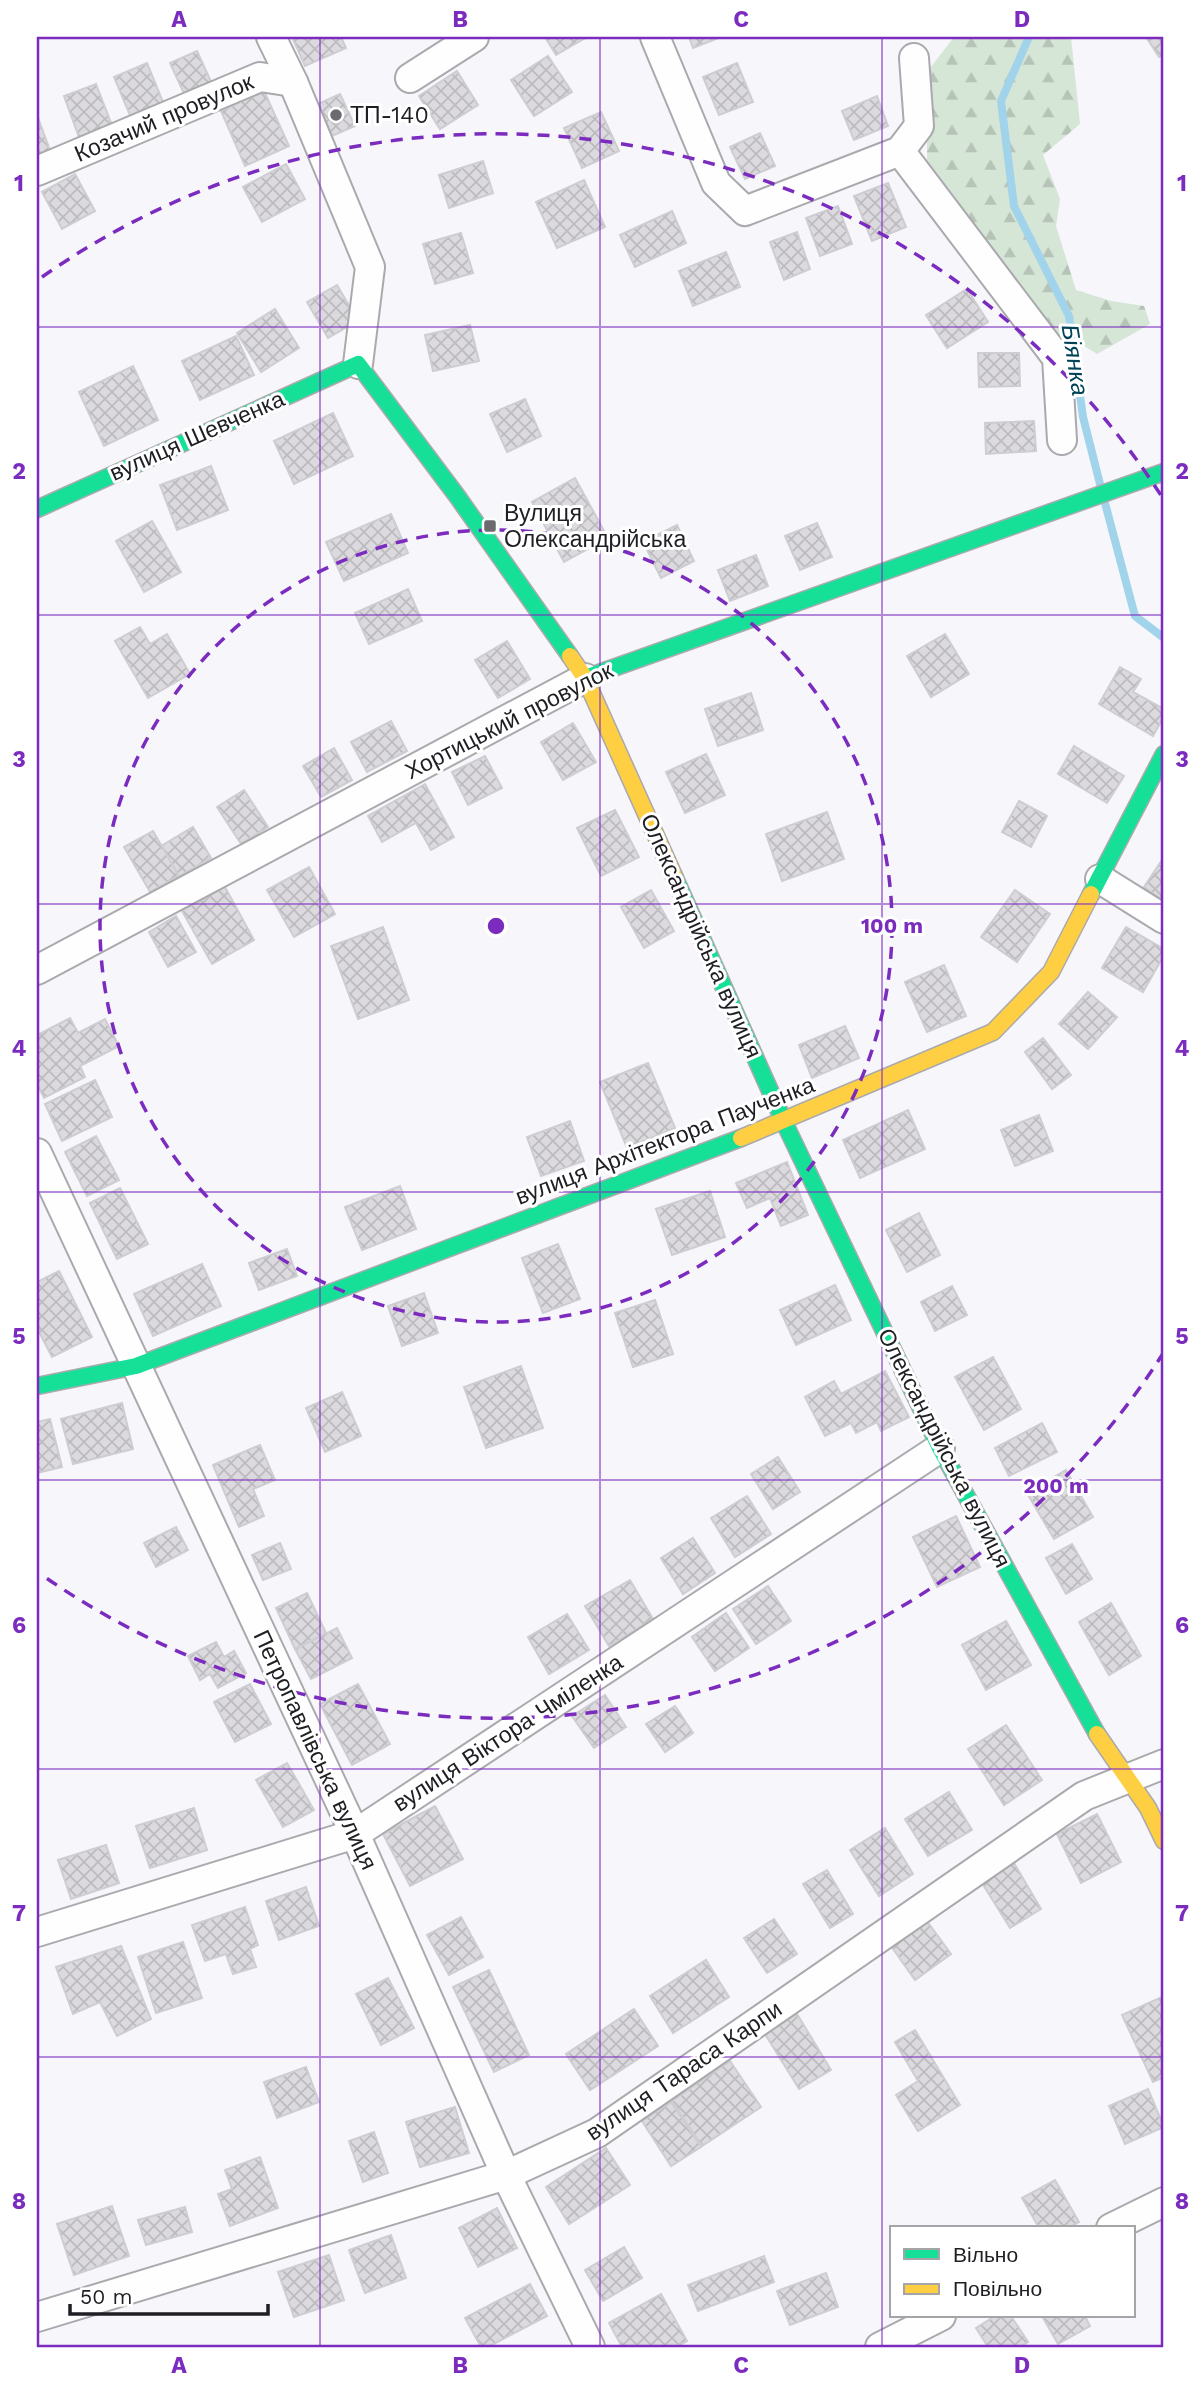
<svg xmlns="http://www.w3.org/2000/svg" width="1201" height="2384" viewBox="0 0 1201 2384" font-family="'Work Sans',sans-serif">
	<defs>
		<pattern id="forest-firs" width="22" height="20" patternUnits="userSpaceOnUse" patternTransform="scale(1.75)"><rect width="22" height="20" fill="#d5e5d6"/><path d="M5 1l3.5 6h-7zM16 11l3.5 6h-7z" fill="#b6c4b7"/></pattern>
		<pattern id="building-cross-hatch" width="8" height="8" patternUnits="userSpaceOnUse" patternTransform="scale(1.75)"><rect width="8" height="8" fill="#dcdade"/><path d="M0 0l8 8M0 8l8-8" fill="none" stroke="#bcbbbe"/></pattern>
	</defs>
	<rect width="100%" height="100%" fill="#f6f6fb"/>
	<path fill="url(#forest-firs)" d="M954,37h117l9,87 -37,31 17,44 -4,27 20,64 35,11 33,5 6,18 -53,30 -32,-20 -17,2 -121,-172v-92z"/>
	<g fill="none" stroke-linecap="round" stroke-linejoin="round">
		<g stroke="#a1d4eb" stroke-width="8">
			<path d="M1029,37l-28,64 13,105 55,110 14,101 17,67"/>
			<path d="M1105,503l30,113 29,22"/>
		</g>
	</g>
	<g fill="url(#building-cross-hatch)" stroke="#cecdd2" stroke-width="2">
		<path d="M292,37h49l5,11 -41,18z"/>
		<path d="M545,37h42l-31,18z"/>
		<path d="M689,37h32l-28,11z"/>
		<path d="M1146,37h18v17l-5,3z"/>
		<path d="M197,51l16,35 -27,12 -16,-35z"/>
		<path d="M548,56l24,36 -38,24 -23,-36z"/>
		<path d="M147,63l18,44 -33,13 -18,-43z"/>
		<path d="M737,63l16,39 -34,13 -16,-38z"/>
		<path d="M457,71l21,34 -38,24 -21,-33z"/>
		<path d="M96,84l17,44 -33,12 -16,-44z"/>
		<path d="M264,91l25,55 -44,20 -24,-55z"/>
		<path d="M340,94l15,32 -23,10 -14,-32z"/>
		<path d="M877,96l11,30 -34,14 -12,-29z"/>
		<path d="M601,112l18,39 -37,17 -18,-40z"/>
		<path d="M37,115l15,41 -15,5z"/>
		<path d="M760,133l15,33 -30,13 -15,-32z"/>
		<path d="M483,161l10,32 -44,15 -10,-33z"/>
		<path d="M286,164l19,35 -43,23 -19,-35z"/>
		<path d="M75,174l20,37 -33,18 -20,-37z"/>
		<path d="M584,180l21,47 -48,21 -21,-46z"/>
		<path d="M888,183l18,44 -34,14 -18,-45z"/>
		<path d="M838,206l14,38 -32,12 -14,-38z"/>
		<path d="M672,211l14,32 -51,24 -15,-32z"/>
		<path d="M797,232l13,37 -26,11 -14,-38z"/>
		<path d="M461,233l12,40 -38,11 -12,-40z"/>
		<path d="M726,252l14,35 -47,19 -14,-35z"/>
		<path d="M337,285l21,36 -30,17 -21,-36z"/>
		<path d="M967,289l21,33 -41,26 -21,-33z"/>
		<path d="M275,309l24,39 -38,24 -24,-39z"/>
		<path d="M470,325l9,36 -46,10 -8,-36z"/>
		<path d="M236,336l18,39 -54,25 -18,-39z"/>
		<path d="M978,353h41l1,33 -41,1z"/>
		<path d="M133,366l25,54 -54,26 -25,-54z"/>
		<path d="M525,399l16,37 -34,16 -17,-38z"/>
		<path d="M333,413l20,43 -59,28 -20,-43z"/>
		<path d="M1034,421l2,30 -50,3 -1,-31z"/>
		<path d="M211,466l17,44 -51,20 -17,-45z"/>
		<path d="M575,478l33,60 -44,24 -32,-60z"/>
		<path d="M391,514l17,39 -64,28 -18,-39z"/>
		<path d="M152,521l29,51 -37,20 -28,-51z"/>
		<path d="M817,523l15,34 -32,13 -15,-34z"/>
		<path d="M677,525l17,36 -33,17 -18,-36z"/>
		<path d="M756,555l12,31 -38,15 -12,-31z"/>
		<path d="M408,589l14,32 -53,23 -14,-31z"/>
		<path d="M140,627l10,17 17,-10 23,40 -42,24 -33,-57z"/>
		<path d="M945,634l24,40 -38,23 -24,-41z"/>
		<path d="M507,641l23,38 -32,19 -23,-38z"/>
		<path d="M1120,667l21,12 -8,13 31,17v7l-11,20 -54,-32z"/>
		<path d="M751,693l12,37 -45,16 -13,-37z"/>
		<path d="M391,721l16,30 -40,21 -16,-30z"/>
		<path d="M573,723l23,39 -33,18 -22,-38z"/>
		<path d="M1074,746l50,30 -17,27 -49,-29z"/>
		<path d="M334,748l18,32 -31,17 -18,-31z"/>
		<path d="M706,754l19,41 -40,18 -19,-41z"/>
		<path d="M485,756l17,32 -34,17 -16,-33z"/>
		<path d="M425,784l29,53 -23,13 -15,-27 -34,19 -14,-26z"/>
		<path d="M244,790l24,37 -27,17 -24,-37z"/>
		<path d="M1019,801l28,15 -16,31 -29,-15z"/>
		<path d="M615,810l24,47 -38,19 -24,-48z"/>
		<path d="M827,812l17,47 -62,22 -16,-47z"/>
		<path d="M193,827l18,31 -32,18 -18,-30z"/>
		<path d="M153,831l26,45 -29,16 -26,-45z"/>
		<path d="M1164,857v44l-20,-14z"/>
		<path d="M309,867l26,47 -41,23 -27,-47z"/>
		<path d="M225,887l29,53 -42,24 -30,-53z"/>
		<path d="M651,890l23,41 -30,17 -23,-41z"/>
		<path d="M1015,890l35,24 -33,48 -36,-25z"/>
		<path d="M176,916l20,36 -28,15 -19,-35z"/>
		<path d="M383,927l26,73 -51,19 -27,-73z"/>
		<path d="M1126,927l38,22v6l-21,37 -41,-24z"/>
		<path d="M944,965l22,51 -39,16 -22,-50z"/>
		<path d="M1088,992l29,25 -29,32 -29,-25z"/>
		<path d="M70,1018l8,15 27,-14 14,27 -39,20 5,11 -41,21 -7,-14v-49z"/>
		<path d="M845,1026l14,32 -47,20 -13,-33z"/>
		<path d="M1043,1038l28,37 -19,14 -27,-37z"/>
		<path d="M648,1063l27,65 -48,20 -27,-66z"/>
		<path d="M95,1080l17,37 -50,24 -17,-37z"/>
		<path d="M908,1110l17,39 -65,29 -17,-38z"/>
		<path d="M1039,1115l14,36 -38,15 -14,-36z"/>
		<path d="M570,1121l14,40 -43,15 -14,-39z"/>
		<path d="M96,1136l23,44 -32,16 -22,-44z"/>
		<path d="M787,1162l21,53 -27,11 -11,-28 -23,10 -11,-25z"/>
		<path d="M400,1186l16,43 -54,21 -17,-43z"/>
		<path d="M120,1188l28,56 -31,15 -27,-56z"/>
		<path d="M710,1191l15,46 -53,18 -16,-46z"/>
		<path d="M919,1213l21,42 -33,17 -21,-42z"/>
		<path d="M558,1244l22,55 -37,14 -21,-55z"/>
		<path d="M287,1249l10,27 -38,14 -10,-27z"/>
		<path d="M202,1264l19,42 -68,30 -19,-42z"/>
		<path d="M59,1271l33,66 -40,20 -15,-29v-46z"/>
		<path d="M835,1285l16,35 -55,25 -16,-35z"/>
		<path d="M952,1286l15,29 -32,16 -14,-29z"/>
		<path d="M424,1293l14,40 -36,13 -14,-40z"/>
		<path d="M655,1300l18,54 -40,13 -18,-54z"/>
		<path d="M993,1357l28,52 -37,21 -29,-53z"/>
		<path d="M521,1366l22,62 -57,20 -22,-61z"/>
		<path d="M885,1371l24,46 -28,14 -4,-9 -21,11 -5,-10 -26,13 -20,-39 29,-16 7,13z"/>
		<path d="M342,1392l19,44 -36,16 -19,-44z"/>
		<path d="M122,1403l11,46 -60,15 -12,-45z"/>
		<path d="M50,1419l12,48 -25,6v-51z"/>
		<path d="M1042,1423l15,29 -48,24 -14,-28z"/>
		<path d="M260,1445l15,35 -22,9 11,27 -25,11 -26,-62z"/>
		<path d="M778,1457l22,35 -27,17 -22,-35z"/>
		<path d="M1066,1470l27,47 -39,22 -27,-46z"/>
		<path d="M747,1496l24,38 -36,23 -24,-39z"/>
		<path d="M956,1516l24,51 -43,20 -24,-50z"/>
		<path d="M176,1527l12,23 -32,17 -12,-24z"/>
		<path d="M693,1538l22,35 -32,21 -22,-36z"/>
		<path d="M280,1543l11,26 -28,11 -11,-25z"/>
		<path d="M1072,1544l20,35 -26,15 -20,-36z"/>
		<path d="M630,1580l23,39 -44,27 -24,-40z"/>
		<path d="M768,1586l23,35 -35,23 -23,-35z"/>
		<path d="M307,1593l19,40 -31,16 -19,-41z"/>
		<path d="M1111,1603l30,53 -32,19 -30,-53z"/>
		<path d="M726,1613l23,35 -34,23 -23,-34z"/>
		<path d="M567,1614l22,36 -40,24 -21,-37z"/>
		<path d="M1006,1621l25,44 -45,25 -24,-45z"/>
		<path d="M337,1628l15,30 -41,21 -16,-30z"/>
		<path d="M216,1642l8,15 10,-6 12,22 -28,15 -8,-14 -10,6 -12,-24z"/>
		<path d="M250,1684l21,40 -36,18 -21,-40z"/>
		<path d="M358,1684l32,60 -38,21 -32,-61z"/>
		<path d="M605,1695l21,32 -32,21 -22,-32z"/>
		<path d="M675,1706l18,27 -28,19 -19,-28z"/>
		<path d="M1006,1725l36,55 -38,25 -36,-56z"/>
		<path d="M287,1763l27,47 -31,17 -27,-47z"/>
		<path d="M949,1792l23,38 -44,26 -23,-37z"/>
		<path d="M435,1806l28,53 -53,27 -27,-52z"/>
		<path d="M194,1808l13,42 -57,18 -14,-42z"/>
		<path d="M1097,1814l24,48 -40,21 -24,-49z"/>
		<path d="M885,1828l28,46 -34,22 -29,-46z"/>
		<path d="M106,1845l13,38 -48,16 -13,-39z"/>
		<path d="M1014,1863l27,46 -31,19 -28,-45z"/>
		<path d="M827,1870l26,44 -23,14 -27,-44z"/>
		<path d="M306,1887l13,39 -40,14 -13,-39z"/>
		<path d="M245,1907l13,38 -8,4 6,18 -23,7 -7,-20 -21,7 -13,-36z"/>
		<path d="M461,1917l22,40 -34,18 -22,-40z"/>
		<path d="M774,1919l23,35 -30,19 -23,-35z"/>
		<path d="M927,1921l24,33 -36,26 -24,-34z"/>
		<path d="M183,1942l19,56 -46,15 -18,-56z"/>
		<path d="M121,1946l30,73 -34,17 -17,-34 -27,12 -17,-47z"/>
		<path d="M706,1960l23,37 -56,36 -23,-37z"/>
		<path d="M489,1970l40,85 -35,17 -41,-85z"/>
		<path d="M388,1978l26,50 -33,17 -25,-51z"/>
		<path d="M1164,1996v81l-11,5 -31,-67z"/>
		<path d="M634,2009l24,37 -68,44 -24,-36z"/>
		<path d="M797,2014l34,56 -32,19 -34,-55z"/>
		<path d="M915,2030l45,75 -42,26 -22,-36 22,-14 -23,-39z"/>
		<path d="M730,2061l31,46 -59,39 -30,-45z"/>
		<path d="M306,2067l13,35 -42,16 -13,-36z"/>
		<path d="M1148,2089l16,38 -39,17 -16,-38z"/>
		<path d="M671,2102l30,45 -30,19 -29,-45z"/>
		<path d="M455,2107l14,46 -49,14 -14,-45z"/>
		<path d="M374,2132l14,41 -25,9 -14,-41z"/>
		<path d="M606,2148l24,37 -61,39 -23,-37z"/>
		<path d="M260,2157l18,51 -48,18 -12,-32 14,-5 -7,-19z"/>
		<path d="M1055,2180l24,42 -11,6h-29l-17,-30z"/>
		<path d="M112,2206l17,50 -55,19 -17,-51z"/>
		<path d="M185,2207l7,25 -46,13 -8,-25z"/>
		<path d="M497,2208l20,40 -39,19 -19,-39z"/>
		<path d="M391,2235l15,43 -41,15 -16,-43z"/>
		<path d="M624,2247l18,31 -39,23 -18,-31z"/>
		<path d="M329,2255l15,45 -50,17 -16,-45z"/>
		<path d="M764,2256l10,26 -76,29 -10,-26z"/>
		<path d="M826,2273l12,34 -48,18 -13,-34z"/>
		<path d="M530,2284l17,32 -59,31h-7l-16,-29z"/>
		<path d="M661,2294l26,47 -11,6h-54l-13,-24z"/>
		<path d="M995,2316h16l17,26 -8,5h-32l-12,-19z"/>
		<path d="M1042,2316h43l5,10 -32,18z"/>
	</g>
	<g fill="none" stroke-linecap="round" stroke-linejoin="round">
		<g stroke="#aaaaae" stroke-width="32">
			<g id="street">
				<path d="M271,37l22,45 77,185 -12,97"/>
				<path d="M655,37l61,146 29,28 155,-60 19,-25 -5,-68"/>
				<path d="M410,78l64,-41"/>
				<path d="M900,151l157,207 5,82"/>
				<path d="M37,171l223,-94 33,5"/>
				<path d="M1100,879l64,40"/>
				<path d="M37,970l548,-292"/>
				<path d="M37,1153l318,681 151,341 84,172"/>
				<path d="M37,1932l318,-98 585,-386"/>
				<path d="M1111,2228l53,-26"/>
				<path d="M37,2317l469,-142 91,-42 487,-337 80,-32"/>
				<path d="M880,2347l61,-31"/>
			</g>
		</g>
		<g stroke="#aaaaae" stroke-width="19">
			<g id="fast">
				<path d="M37,509l321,-145 99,132 113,160"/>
				<path d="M585,678l579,-206"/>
				<path d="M674,876l110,246 156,326 157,286"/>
				<path d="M1091,894l73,-140"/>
				<path d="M37,1386l99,-20 605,-228"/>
			</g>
		</g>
		<g stroke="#aaaaae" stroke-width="19">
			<g id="slow">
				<path d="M570,656l15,22 89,198"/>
				<path d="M741,1138l252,-106 58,-60 40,-78"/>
				<path d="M1097,1734l51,74 16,33"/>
			</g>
		</g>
		<use href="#street" stroke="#fefefe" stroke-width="28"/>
		<use href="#fast" stroke="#16e098" stroke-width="16"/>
		<use href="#slow" stroke="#ffcf43" stroke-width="16"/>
	</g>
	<path fill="none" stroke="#7b2cbf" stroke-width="2" stroke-opacity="0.55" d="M320,37v2310M600,37v2310M882,37v2310M37,327h1127M37,615h1127M37,904h1127M37,1192h1127M37,1480h1127M37,1769h1127M37,2057h1127"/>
	<g fill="none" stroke="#7b2cbf" stroke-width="3.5" stroke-dasharray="12 9">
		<circle cx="496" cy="926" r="396"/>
		<path d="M1164 1352A792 792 0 0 1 42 1575M42 277A792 792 0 0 1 1164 500"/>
	</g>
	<g fill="#6a6a6f" stroke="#fff" stroke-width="2.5">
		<circle cx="336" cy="115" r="7"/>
		<rect x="483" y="519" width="14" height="14" rx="3.5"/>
	</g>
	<g text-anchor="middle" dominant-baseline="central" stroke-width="6" stroke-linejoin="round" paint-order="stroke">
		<g font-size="23" fill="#1e1e23" stroke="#fff" text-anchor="start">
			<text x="350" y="115">ТП-140</text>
			<text x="504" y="513">Вулиця<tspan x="504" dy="26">Олександрійська</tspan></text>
		</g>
		<g font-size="23" fill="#1e1e23" stroke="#fff">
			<text transform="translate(164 118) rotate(-23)">Козачий провулок</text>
			<text transform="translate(197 436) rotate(-24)">вулиця Шевченка</text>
			<text transform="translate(509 721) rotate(-27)">Хортицький провулок</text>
			<text transform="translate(701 936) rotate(66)">Олександрійська вулиця</text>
			<text transform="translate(665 1141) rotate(-21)">вулиця Архітектора Паученка</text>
			<text transform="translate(944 1448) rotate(63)">Олександрійська вулиця</text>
			<text transform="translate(508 1733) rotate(-33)">вулиця Віктора Чміленка</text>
			<text transform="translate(315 1750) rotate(65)">Петропавлівська вулиця</text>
			<text transform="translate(684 2071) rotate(-34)">вулиця Тараса Карпи</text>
		</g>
		<g font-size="24" font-style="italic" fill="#004257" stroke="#fff">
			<text transform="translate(1075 360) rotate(81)">Біянка</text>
		</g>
	</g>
	<circle cx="496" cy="926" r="10" fill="#7b2cbf" stroke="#fff" stroke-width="3.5"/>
	<g font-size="21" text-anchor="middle" font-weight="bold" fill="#7b2cbf" stroke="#fff" stroke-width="6" stroke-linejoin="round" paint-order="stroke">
		<text x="892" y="933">100 m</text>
		<text x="1056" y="1493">200 m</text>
	</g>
	<rect width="1201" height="2384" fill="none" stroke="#ffffff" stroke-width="77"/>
	<rect x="890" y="2226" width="245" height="91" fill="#ffffff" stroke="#a5a5a7" stroke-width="2"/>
	<rect x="904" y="2249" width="35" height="10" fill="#16e098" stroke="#a5a5a7" stroke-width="2"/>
	<text x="953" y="2262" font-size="21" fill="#1e1e23">Вільно</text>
	<rect x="904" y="2284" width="35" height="10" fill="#ffcf43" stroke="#a5a5a7" stroke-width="2"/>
	<text x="953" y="2296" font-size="21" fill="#1e1e23">Повільно</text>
	<path d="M70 2304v10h198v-10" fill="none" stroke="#1e1e23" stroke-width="3.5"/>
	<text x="80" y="2304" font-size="21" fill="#1e1e23" stroke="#ffffff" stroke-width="5" paint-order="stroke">50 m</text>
	<rect x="38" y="38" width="1124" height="2308" fill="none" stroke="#7b2cbf" stroke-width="2.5"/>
	<g font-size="23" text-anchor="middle" font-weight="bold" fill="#7b2cbf">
		<text x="179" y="27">A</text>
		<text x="460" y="27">B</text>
		<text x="741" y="27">C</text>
		<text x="1022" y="27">D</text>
		<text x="19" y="191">1</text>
		<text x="1182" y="191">1</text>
		<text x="19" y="479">2</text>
		<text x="1182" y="479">2</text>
		<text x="19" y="767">3</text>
		<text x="1182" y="767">3</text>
		<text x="19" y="1056">4</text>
		<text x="1182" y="1056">4</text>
		<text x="19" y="1344">5</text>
		<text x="1182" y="1344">5</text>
		<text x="19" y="1633">6</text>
		<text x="1182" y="1633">6</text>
		<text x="19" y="1921">7</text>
		<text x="1182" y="1921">7</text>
		<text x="19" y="2209">8</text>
		<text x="1182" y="2209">8</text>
		<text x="179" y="2373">A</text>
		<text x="460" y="2373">B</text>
		<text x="741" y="2373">C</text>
		<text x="1022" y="2373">D</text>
	</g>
</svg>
